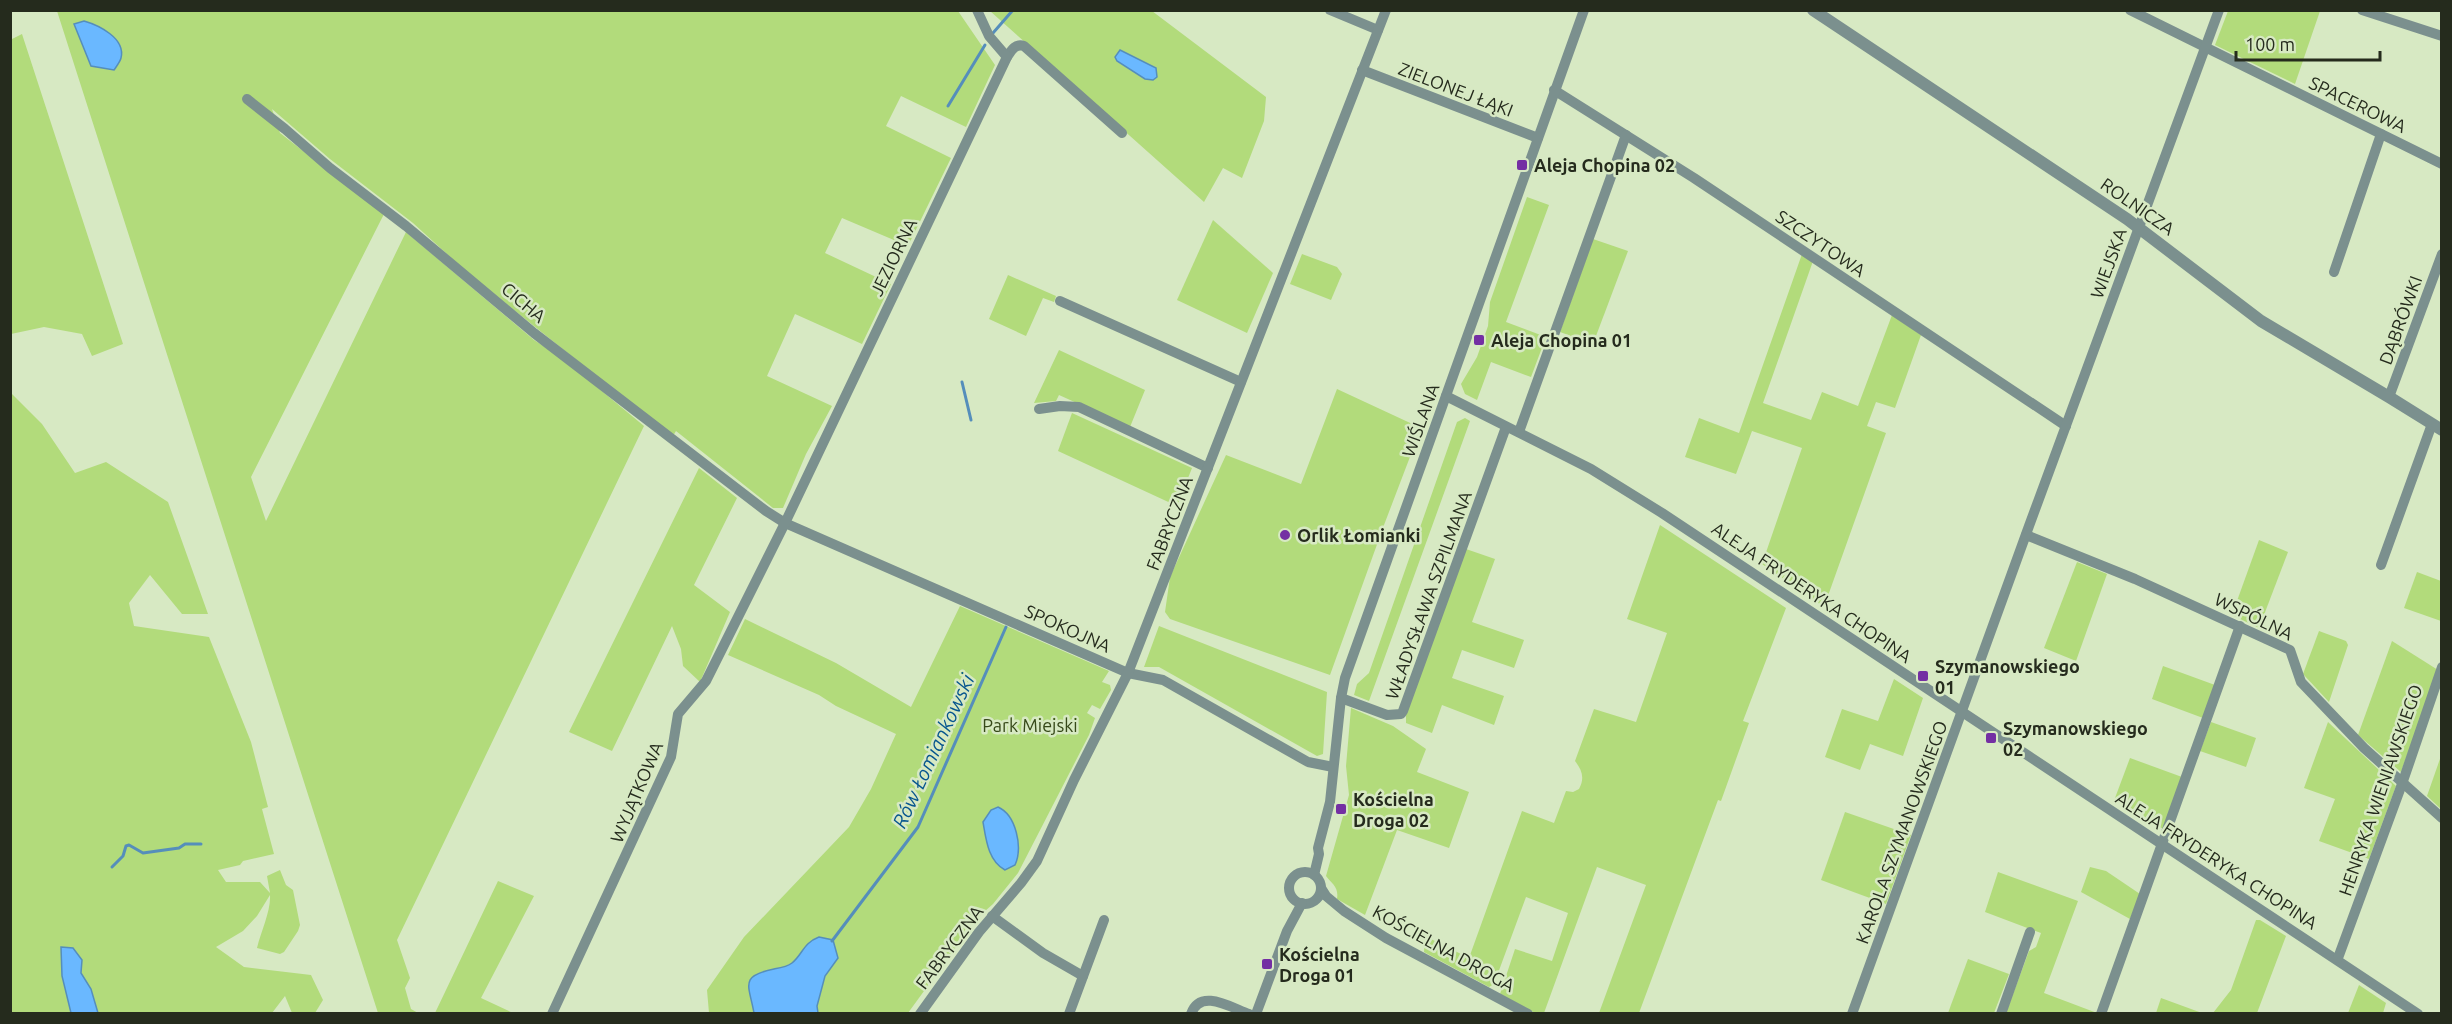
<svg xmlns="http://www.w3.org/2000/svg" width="2452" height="1024" viewBox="0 0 2452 1024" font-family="Ubuntu,sans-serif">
	<rect width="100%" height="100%" fill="#d7e9c3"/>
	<g fill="#b2db7b">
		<path d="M57,11h901l37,54 -29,62 -65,-31 -15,30 65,32 -43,88 -66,-28 -17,35 66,31 -29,60 -67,-30 -28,62 65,30 -26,48 -23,54h-10l-97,-77 -3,5 -24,-18 -179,-143 -57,-52 -83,-64 -58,-50 8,24 104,81 -133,263 15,44 140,-289 128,108 28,18 82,68 -247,514 13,38 -5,10 6,21 7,4h-40z"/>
		<path d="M990,11h162l114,86 -2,24 -22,57 -19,-10 -19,34z"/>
		<path d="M2228,11h92l-25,73 -80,-39z"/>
		<path d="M22,34l101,310 -31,12 -10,-22 -38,-7 -33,7 -1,-294z"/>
		<path d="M1527,197l22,8 -43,117 40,15 -15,40 -40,-15 -14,38 -12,-6 -4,-10 16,-27 11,-31 2,-24z"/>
		<path d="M1213,220l60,53 -26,60 -70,-33z"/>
		<path d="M1593,239l35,12 -35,93 -33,-12z"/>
		<path d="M1302,254l35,13 5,7 -11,26 -41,-16z"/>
		<path d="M1802,254l11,7 -50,142 48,17 11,-28 36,14 34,-91 29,20 -26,73 -19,-6 -9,24 19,7 -62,174 -62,-43 40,-116 -50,-17 -16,43 -51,-17 14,-39 40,15z"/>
		<path d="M1008,275l48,21 -2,6 -11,-4 -17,38 -37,-17z"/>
		<path d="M1059,350l86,40 -15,37 -71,-32 -3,6 -22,2z"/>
		<path d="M1337,389l84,39 -37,97 -54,150 -160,-56 -5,-7 5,-35 56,-122 75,29z"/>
		<path d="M10,392l32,32 33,49 31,-11 62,40 40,112h-26l-32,-39 -21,28 5,23 75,11 42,105 17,65 -6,2 12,45 -31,7 -3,4 -22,5 8,12h34l10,11 -3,-17 13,-6 6,15 7,5 7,35 -2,6 -14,21 -4,2 -23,-6c4,-17 14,-37 13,-53l-13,21 -14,15 -27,16 28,20 67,8 12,25 -8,13h-23l-7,-17 -13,17h-261z"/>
		<path d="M1072,413l120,55 -15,38 -119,-55z"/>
		<path d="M1465,418l5,3 -101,280 -15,-6 3,-11 12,-11 88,-251z"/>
		<path d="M699,468l38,30 -43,87 36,27 -30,70 -17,-16 -2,-17 -9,-23 -60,125 -43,-19z"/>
		<path d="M1660,525l126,83 -43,113 6,2 -28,78 -3,-1 -79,213h-40l47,-128 -49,-18 -53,146h-9l-35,-19 15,-45 37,12 16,-48 -42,-16 -32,87 -5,3 -65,-35 1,-16 44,22 53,-147 32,12 12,-32 7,1 6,-3c6,-11 3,-19 -4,-28l19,-52 42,13 31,-89 -40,-14z"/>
		<path d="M2259,540l29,12 -29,76 -25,-12 -1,-4z"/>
		<path d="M1466,549l29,10 -23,63 52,18 -10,28 -52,-18 -10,28 52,18 -10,29 -52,-20 -10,28 -26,-10v-9z"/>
		<path d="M2077,562l30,12 -31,87 -32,-13z"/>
		<path d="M2417,572l24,9v40l-37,-13z"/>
		<path d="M960,606l149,65 -7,11 8,3 1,5 -11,19 -8,-4 -5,8 8,5 -6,17 -71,138 -25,31 -27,24 -7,15 -51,70h-199l-2,-23 37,-53 105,-110 22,-38 25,-55 -60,-28 -17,-11 -91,-40 17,-36 91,44 75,44z"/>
		<path d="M1159,626l168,66 -4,62 -6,2 -158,-89h-15z"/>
		<path d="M2319,631l27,10 2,4 -19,57 -26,-28z"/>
		<path d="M2392,641l46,29 -37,102 -43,-37z"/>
		<path d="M2163,666l52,19 -12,33 -51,-19z"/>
		<path d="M1894,679l29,19 -20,58 -33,-12 -10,26 -35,-13 17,-48 36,12z"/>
		<path d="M1351,708l42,18 33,23 -9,23 52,20 -20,56 -52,-18 -32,85 -28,-16c2,-12 -5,-15 -11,-23l23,-81 -3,-29z"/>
		<path d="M2211,722l45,16 -10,29 -46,-16z"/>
		<path d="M2328,722l68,64 -27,73 -50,-18 16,-42 -31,-11z"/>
		<path d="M2441,756v53l-14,-13z"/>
		<path d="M2130,758l52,19 -19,52 -48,-31z"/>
		<path d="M1845,812l66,23 -25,69 -65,-24z"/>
		<path d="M2090,867l16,4 34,23 -10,25 -49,-27z"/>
		<path d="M1998,872l80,29 -34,92 53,20h-91l23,-62 7,-4 5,-14 -56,-21z"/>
		<path d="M498,881l36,15 -53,102 32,15h-78z"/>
		<path d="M2256,920h4l26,16 -29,77h-44l18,-23z"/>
		<path d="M1968,959l41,15 -15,39h-46z"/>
		<path d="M2359,985l27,18 -3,10h-35z"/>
		<path d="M2161,998l41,15h2h-48z"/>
	</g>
	<g fill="#6ab8ff" stroke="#558ebb" stroke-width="1.5">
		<path d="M84,21c14,4 42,17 37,37 -1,4 -5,9 -7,12l-23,-4 -17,-42z"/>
		<path d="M1120,50l36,18 1,9 -4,3 -8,-1 -28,-18 -2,-4z"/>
		<path d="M998,807c18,8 25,40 17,58l-10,5c-17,-9 -19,-31 -22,-48l8,-12z"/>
		<path d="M819,937l14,3 5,18 -13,18 -8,30 1,7h-64c-5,-28 -15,-37 20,-44 6,-1 13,-2 18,-6 11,-9 11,-20 27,-26z"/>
		<path d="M61,947l12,1 9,12 -1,13 10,16 7,24h-27l-9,-37z"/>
	</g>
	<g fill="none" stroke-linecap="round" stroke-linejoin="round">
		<g stroke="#558ebb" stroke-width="3">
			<path d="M993,33l20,-23"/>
			<path d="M948,106l37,-61"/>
			<path d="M962,382l9,38"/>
			<path d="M112,867l11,-11 3,-10 3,-1 14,8 36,-5 6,-4h16"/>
			<path d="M832,941l86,-114 88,-200"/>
		</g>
		<g stroke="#7b908e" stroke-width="10">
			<path d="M1330,10l48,20"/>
			<path d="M2130,10l312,154"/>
			<path d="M2362,10l80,26"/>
			<path d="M1007,57c4,-6 8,-14 17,-11l98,87"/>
			<path d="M1362,70l176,68"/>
			<path d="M1554,90l140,88 372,248"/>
			<path d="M247,99l38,30 45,39 76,58 128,107 232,178 19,12 343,150 35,7 145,82 25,5"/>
			<path d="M2334,272l47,-138"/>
			<path d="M1060,301l181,81"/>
			<path d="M1446,396l145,73 71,44 756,501"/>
			<path d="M2389,397l53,-143"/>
			<path d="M1039,409l21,-3 19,1 129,61"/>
			<path d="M1519,432l107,-297"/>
			<path d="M2026,535l109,44 155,71 11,32 63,66 78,70"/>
			<path d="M2381,565l51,-141"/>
			<path d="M1341,698l46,17 14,-1 2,-3 103,-284"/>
			<circle cx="1305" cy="888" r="16"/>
			<path d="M1314,875l5,-21 -1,-6 12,-46 11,-104 4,-20 239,-668"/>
			<path d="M1321,888l5,8 18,15 42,27 142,76"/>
			<path d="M992,916l51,37 40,23"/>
			<path d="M2338,958l64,-174 40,-117"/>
			<path d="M552,1014l119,-257 7,-43 28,-33 79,-158 222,-466 -18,-21 -12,-26"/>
			<path d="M920,1014l59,-82 42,-49 16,-22 37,-81 54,-107 258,-663"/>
			<path d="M1069,1014l35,-94"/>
			<path d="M1191,1014c9,-26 39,-7 58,0"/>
			<path d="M1256,1014l31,-83 15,-28"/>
			<path d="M1852,1014l177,-488 190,-516"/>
			<path d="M2001,1014l29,-82"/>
			<path d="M2101,1014l139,-388"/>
		</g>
		<path stroke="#7b908e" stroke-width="12" d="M1813,10l314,209 134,102 128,76 53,33"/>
	</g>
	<g fill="#742fa3" stroke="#d7e9c3" stroke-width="2">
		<rect x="1516" y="159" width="12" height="12" rx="3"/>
		<rect x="1473" y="334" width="12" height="12" rx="3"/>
		<circle cx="1285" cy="535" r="6"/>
		<rect x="1917" y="670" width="12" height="12" rx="3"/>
		<rect x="1985" y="732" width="12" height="12" rx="3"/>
		<rect x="1335" y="803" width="12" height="12" rx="3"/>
		<rect x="1261" y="958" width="12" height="12" rx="3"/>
	</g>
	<g text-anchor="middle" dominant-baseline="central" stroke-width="5" stroke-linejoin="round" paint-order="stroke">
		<g font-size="18" fill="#252b1d" stroke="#d7e9c3">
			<text transform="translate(1456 89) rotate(21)">ZIELONEJ ŁĄKI</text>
			<text transform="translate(2358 104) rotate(26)">SPACEROWA</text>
			<text transform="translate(2138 206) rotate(35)">ROLNICZA</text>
			<text transform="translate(1821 243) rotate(34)">SZCZYTOWA</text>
			<text transform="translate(893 257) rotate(-64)">JEZIORNA</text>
			<text transform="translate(2108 263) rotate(-70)">WIEJSKA</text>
			<text transform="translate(524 302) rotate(40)">CICHA</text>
			<text transform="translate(2400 320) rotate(-70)">DĄBRÓWKI</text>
			<text transform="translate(1420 420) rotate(-70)">WIŚLANA</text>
			<text transform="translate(1169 523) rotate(-69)">FABRYCZNA</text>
			<text transform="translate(1812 592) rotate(34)">ALEJA FRYDERYKA CHOPINA</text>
			<text transform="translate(1428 595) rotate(-70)">WŁADYSŁAWA SZPILMANA</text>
			<text transform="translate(2254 616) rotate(26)">WSPÓLNA</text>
			<text transform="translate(1068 628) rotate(24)">SPOKOJNA</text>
			<text transform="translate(2380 790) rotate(-71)">HENRYKA WIENIAWSKIEGO</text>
			<text transform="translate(636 792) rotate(-67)">WYJĄTKOWA</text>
			<text transform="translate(1901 832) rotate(-70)">KAROLA SZYMANOWSKIEGO</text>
			<text transform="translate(2217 860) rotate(33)">ALEJA FRYDERYKA CHOPINA</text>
			<text transform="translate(949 947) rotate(-53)">FABRYCZNA</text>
			<text transform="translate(1444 948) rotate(29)">KOŚCIELNA DROGA</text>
		</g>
		<g font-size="18" font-weight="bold" fill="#252b1d" stroke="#d7e9c3" text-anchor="start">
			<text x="1534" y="165">Aleja Chopina 02</text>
			<text x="1491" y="340">Aleja Chopina 01</text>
			<text x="1297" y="535">Orlik Łomianki</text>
			<text x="1935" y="666">Szymanowskiego<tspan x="1935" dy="21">01</tspan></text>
			<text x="2003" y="728">Szymanowskiego<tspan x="2003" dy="21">02</tspan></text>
			<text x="1353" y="799">Kościelna<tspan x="1353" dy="21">Droga 02</tspan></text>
			<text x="1279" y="954">Kościelna<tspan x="1279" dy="21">Droga 01</tspan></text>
		</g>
		<g font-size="18" fill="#364919" stroke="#d7e9c3">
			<text x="1030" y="725">Park Miejski</text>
		</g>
		<g font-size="20" font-style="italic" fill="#07568e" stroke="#d7e9c3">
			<text transform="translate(933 751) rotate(-65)">Rów Łomiankowski</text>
		</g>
	</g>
	<rect width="2452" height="1024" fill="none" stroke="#252b1d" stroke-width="24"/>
	<path d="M2236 51v9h144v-9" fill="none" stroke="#252b1d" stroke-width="3"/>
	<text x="2245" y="51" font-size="18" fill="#252b1d" stroke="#d7e9c3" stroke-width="4.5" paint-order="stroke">100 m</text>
</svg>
